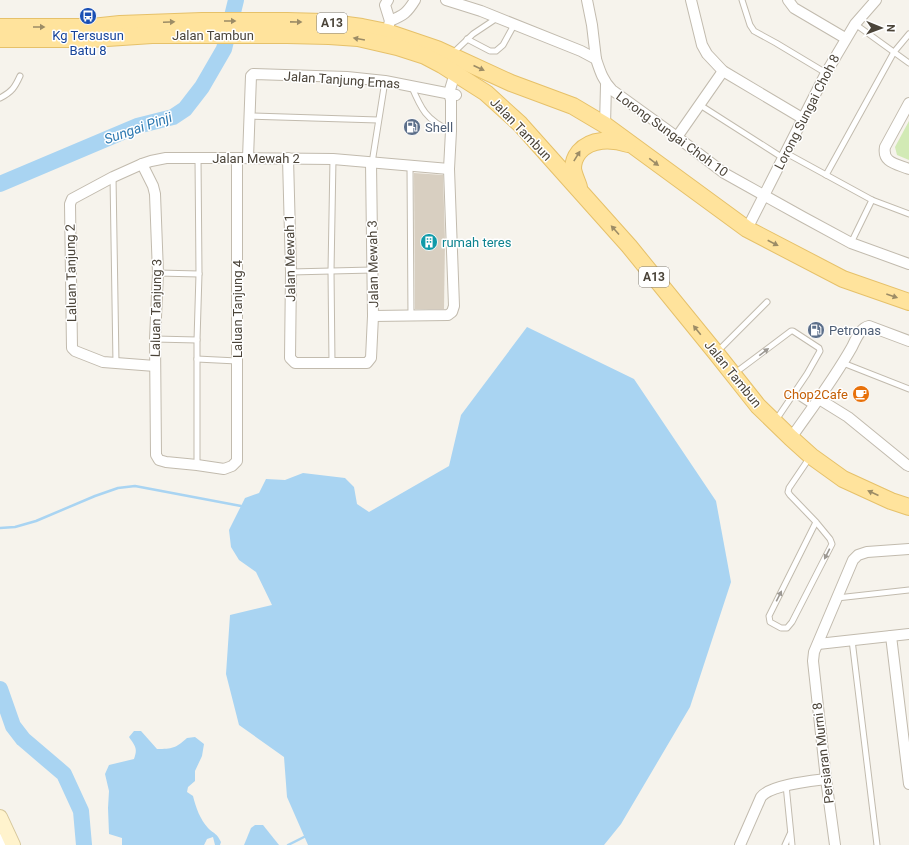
<svg xmlns="http://www.w3.org/2000/svg" width="909" height="845" viewBox="0 0 909 845" font-family="Roboto,sans-serif">
	<rect width="100%" height="100%" fill="#f6f3ec"/>
	<path fill="#d2eab5" d="M909,121v39l-12,-5 -2,-8z"/>
	<g fill="#a9d4f2">
		<path d="M527,327l107,52 82,122 15,81 -41,125 -69,117 -17,21h-296l-21,-48 -3,-40 -45,-32 -13,-51 4,-59 42,-10 -16,-33 -17,-12 -8,-13 -2,-17 16,-32 14,-5 7,-14 19,1 18,-7 42,5 9,9 3,17 12,8 80,-46 12,-51z"/>
		<path d="M134,731h7l16,18c15,0 19,-1 30,-11l8,-1 9,7 -2,12 -7,15v10l-7,6 -1,5 6,4c3,12 7,23 15,32 7,7 8,4 13,14l-1,3h-5l-2,-8 -6,2 -3,6h-82v-7l-13,-4 -1,-26 1,-17 -4,-17 4,-9 25,-6c4,-11 1,-13 -5,-22z"/>
		<path d="M255,825h8l16,20h-35l7,-17z"/>
	</g>
	<g fill="none" stroke-linecap="round" stroke-linejoin="round">
		<g stroke="#a9d4f2" stroke-width="2.5">
			<path d="M0,528l15,-1 21,-6 59,-25 23,-8 17,-2 106,20"/>
			<path d="M288,845l16,-8"/>
		</g>
		<g stroke="#a9d4f2" stroke-width="16">
			<path d="M0,184l137,-58 36,-9 12,-8 17,-22 22,-38 12,-49"/>
			<path d="M0,689l13,37 10,13 41,35 17,37 3,34"/>
		</g>
	</g>
	<path fill="#d8cfc1" d="M414,173l29,2 2,66 -1,68h-29z"/>
	<g fill="none" stroke-linecap="round" stroke-linejoin="round">
		<g stroke="#c2bbae" stroke-width="7">
			<g id="lane">
				<path d="M742,0l8,25 4,6 22,12 50,30"/>
				<path d="M855,24l54,39"/>
				<path d="M467,39l23,12h6l7,-6 11,-20"/>
				<path d="M453,53l20,-19 24,-16"/>
				<path d="M411,85c10,24 15,35 40,46"/>
				<path d="M0,98c12,-6 15,-11 20,-22"/>
				<path d="M700,105l83,53"/>
				<path d="M250,116l128,4"/>
				<path d="M786,153l86,47 37,14"/>
				<path d="M372,163l13,-82"/>
				<path d="M410,166l1,150"/>
				<path d="M826,175l68,-123 15,-18"/>
				<path d="M113,177l3,186"/>
				<path d="M851,243l21,-43"/>
				<path d="M291,272l81,-2"/>
				<path d="M158,273l41,1"/>
				<path d="M155,339l42,1"/>
				<path d="M718,351l49,-49"/>
				<path d="M197,359l40,2"/>
				<path d="M332,363l-1,-92 2,-112"/>
				<path d="M843,363l66,26"/>
				<path d="M735,373l56,-42h2l26,17 1,3 -13,23 -31,46"/>
				<path d="M794,394l20,13"/>
				<path d="M810,457l-21,31 -1,4 2,3 26,27 14,17 2,5 -40,78 -5,6h-6l-11,-6 -1,-6 47,-94"/>
				<path d="M197,465v-125l2,-66 -1,-116"/>
				<path d="M837,598l72,-8"/>
				<path d="M852,640l25,205"/>
				<path d="M786,785l6,60"/>
				<path d="M785,845l5,-11"/>
			</g>
		</g>
		<g stroke="#c2bbae" stroke-width="12">
			<g id="street">
				<path d="M388,0l-3,5 5,16"/>
				<path d="M446,0l35,11 100,40 15,8c4,12 7,22 16,31l65,47 47,36 79,44 48,26 58,21"/>
				<path d="M587,0l5,25 4,34"/>
				<path d="M691,0l11,45 5,9 16,17 79,47"/>
				<path d="M788,0l6,8 51,30"/>
				<path d="M387,32l3,-11c14,-6 17,-8 25,-21"/>
				<path d="M909,103l-24,44c-3,16 12,17 24,22"/>
				<path d="M605,125l1,-40"/>
				<path d="M677,137l46,-66"/>
				<path d="M248,158l3,-82 2,-2 94,3 38,4 71,14"/>
				<path d="M288,158l3,114 -1,86 5,5h72l4,-5 2,-42 -2,-153"/>
				<path d="M142,164l11,22 2,8 3,79 -3,66 1,116 3,5 7,2 31,3 27,4 8,-3 5,-5v-303"/>
				<path d="M747,229l79,-156 29,-49 21,-24"/>
				<path d="M373,316l75,-1 4,-3 2,-6 -5,-137 2,-38v-31l-2,-7 6,-20"/>
				<path d="M155,366l-52,-4 -28,-11 -3,-3 -2,-144 2,-5 41,-22 29,-13 9,-3 15,-3h71l96,1 116,10"/>
				<path d="M819,399l29,18 59,48 2,1"/>
				<path d="M791,438c21,-30 43,-59 61,-91 4,-8 8,-19 17,-21l40,15"/>
				<path d="M891,636l18,148"/>
				<path d="M818,644l91,-10"/>
				<path d="M0,839l1,6"/>
				<path d="M740,845l21,-48c9,-12 49,-16 65,-18"/>
				<path d="M835,845l-9,-66 -13,-118 1,-9 39,-92 5,-5 9,-3 42,-3"/>
			</g>
		</g>
		<g stroke="#d6c79b" stroke-width="16">
			<path id="secondary" d="M0,817l13,28"/>
		</g>
		<g stroke="#e6c16a" stroke-width="18">
			<g id="primary">
				<path d="M0,27h92l28,-3 82,-3h85l37,1 38,5 25,5 50,17 74,34 62,23 32,19 142,104 96,50 66,23"/>
				<path d="M0,39h92l60,-4h135l42,1 29,2 39,9 28,9 17,9 44,28 34,31 109,122 87,107 42,53 33,32 20,18 32,23 48,22 18,6"/>
				<path d="M579,187c-2,-6 -5,-12 -6,-18 0,-6 2,-12 6,-17 12,-14 33,-13 49,-8"/>
			</g>
		</g>
		<use href="#lane" stroke="#fff" stroke-width="5"/>
		<use href="#street" stroke="#fff" stroke-width="10"/>
		<use href="#secondary" stroke="#fff3cd" stroke-width="14"/>
		<use href="#primary" stroke="#ffe39c" stroke-width="16"/>
	</g>
	<defs><path id="oneway-solid" d="M-6-.8H1V-3.2L6.5 0L1 3.2V.8H-6Z"/></defs>
	<g fill="#9c8c66">
		<use href="#oneway-solid" transform="translate(230 21)"/>
		<use href="#oneway-solid" transform="translate(169 22) rotate(-2)"/>
		<use href="#oneway-solid" transform="translate(296 22) rotate(1)"/>
		<use href="#oneway-solid" transform="translate(39 27)"/>
		<use href="#oneway-solid" transform="translate(359 39) rotate(-170)"/>
		<use href="#oneway-solid" transform="translate(479 68) rotate(24)"/>
		<use href="#oneway-solid" transform="translate(577 156) rotate(-58)"/>
		<use href="#oneway-solid" transform="translate(654 162) rotate(37)"/>
		<use href="#oneway-solid" transform="translate(615 230) rotate(-132)"/>
		<use href="#oneway-solid" transform="translate(773 243) rotate(27)"/>
		<use href="#oneway-solid" transform="translate(892 296) rotate(19)"/>
		<use href="#oneway-solid" transform="translate(697 330) rotate(-129)"/>
		<use href="#oneway-solid" transform="translate(873 493) rotate(-156)"/>
	</g>
	<g fill="#9c9892">
		<use href="#oneway-solid" transform="translate(764 352) rotate(-38)"/>
		<use href="#oneway-solid" transform="translate(827 554) rotate(117)"/>
		<use href="#oneway-solid" transform="translate(779 596) rotate(-63)"/>
	</g>
	<defs>
		<g id="bus-disc" transform="scale(0.9)"><circle r="9.5" fill="#1a4fb4" stroke="#fff"/><path d="M-5-6H5V4H4V6H2V4H-2V6H-4V4H-5ZM-3.5-4V0h7V-4ZM-3.5 1.2v1.5H-2V1.2ZM2 1.2v1.5H3.5V1.2Z" fill="#fff"/></g>
		<g id="fuel-disc" transform="scale(0.9)"><circle r="9.5" fill="#5c6f8a" stroke="#fff"/><path d="M-5.5-6h7V0h2V4h1.3V-2.5L3-4.5l.8-.8L6-3V5H2.5V1h-1V6h-7ZM-4.2-4.7v3.2H.2V-4.7Z" fill="#fff"/></g>
		<g id="building-disc" transform="scale(0.9)"><circle r="9.5" fill="#0f9aa8" stroke="#fff"/><path d="M-4-6H4V6H1V3H-1V6H-4ZM-2.5-4.3h1.7v1.8h-1.7ZM.8-4.3h1.7v1.8H.8ZM-2.5-1h1.7V.8h-1.7ZM.8-1h1.7V.8H.8Z" fill="#fff"/></g>
		<g id="cafe-disc" transform="scale(0.9)"><circle r="9.5" fill="#e8710a" stroke="#fff"/><path d="M-5.5-4.5H6V0H3Q3 3.5 0 3.5H-2.5Q-5.5 3.5-5.5 0ZM3-3.2v2h1.7v-2ZM-6 4.5H4V6H-6Z" fill="#fff"/></g>
	</defs>
	<g fill-rule="evenodd">
		<use href="#bus-disc" x="88" y="16"/>
		<use href="#fuel-disc" x="412" y="127"/>
		<use href="#building-disc" x="429" y="242"/>
		<use href="#fuel-disc" x="816" y="330"/>
		<use href="#cafe-disc" x="861" y="394"/>
	</g>
	<g text-anchor="middle" dominant-baseline="central" stroke-width="3" stroke-linejoin="round" paint-order="stroke">
		<g fill="#fff" stroke="#817c74" stroke-width="1">
			<rect x="317" y="13" width="30" height="20" rx="3"/>
			<rect x="639" y="267" width="30" height="20" rx="3"/>
		</g>
		<g font-size="12" font-weight="bold" fill="#4b4439">
			<text x="332" y="23">A13</text>
			<text x="654" y="277">A13</text>
		</g>
		<g font-size="13" fill="#164399" stroke="#fff">
			<text x="88" y="35">Kg Tersusun<tspan x="88" dy="15">Batu 8</tspan></text>
		</g>
		<g font-size="13" fill="#4b4439" stroke="#fff">
			<text x="213" y="35">Jalan Tambun</text>
			<text transform="translate(342 80) rotate(4)">Jalan Tanjung Emas</text>
			<text transform="translate(807 112) rotate(-63)">Lorong Sungai Choh 8</text>
			<text transform="translate(521 129) rotate(46)">Jalan Tambun</text>
			<text transform="translate(672 134) rotate(36)">Lorong Sungai Choh 10</text>
			<text x="256" y="158">Jalan Mewah 2</text>
			<text transform="translate(290 258) rotate(-91)">Jalan Mewah 1</text>
			<text transform="translate(373 264) rotate(-91)">Jalan Mewah 3</text>
			<text transform="translate(71 273) rotate(-91)">Laluan Tanjung 2</text>
			<text transform="translate(156 308) rotate(-89)">Laluan Tanjung 3</text>
			<text transform="translate(237 309) rotate(-90)">Laluan Tanjung 4</text>
			<text transform="translate(733 374) rotate(51)">Jalan Tambun</text>
			<text transform="translate(823 753) rotate(-97)">Persiaran Murni 8</text>
		</g>
		<g font-size="13" fill="#4e5e75" stroke="#fff" text-anchor="start">
			<text x="425" y="127">Shell</text>
			<text x="829" y="330">Petronas</text>
		</g>
		<g font-size="13" fill="#0d838f" stroke="#fff" text-anchor="start">
			<text x="442" y="242">rumah teres</text>
		</g>
		<g font-size="13" fill="#c56008" stroke="#fff" text-anchor="end">
			<text x="848" y="394">Chop2Cafe</text>
		</g>
		<g font-size="14" font-style="italic" fill="#2e7ab2" stroke="#fff">
			<text transform="translate(138 128) rotate(-19)">Sungai Pinji</text>
		</g>
	</g>
	<g transform="translate(881 28) rotate(91)" stroke="#ffffff" stroke-width="3" paint-order="stroke">
	<path d="M0-3L7 15L0 10L-7 15Z" fill="#4b4439"/>
	<text y="-6" font-size="11" font-weight="bold" text-anchor="middle" fill="#4b4439">N</text>
	</g>
</svg>
